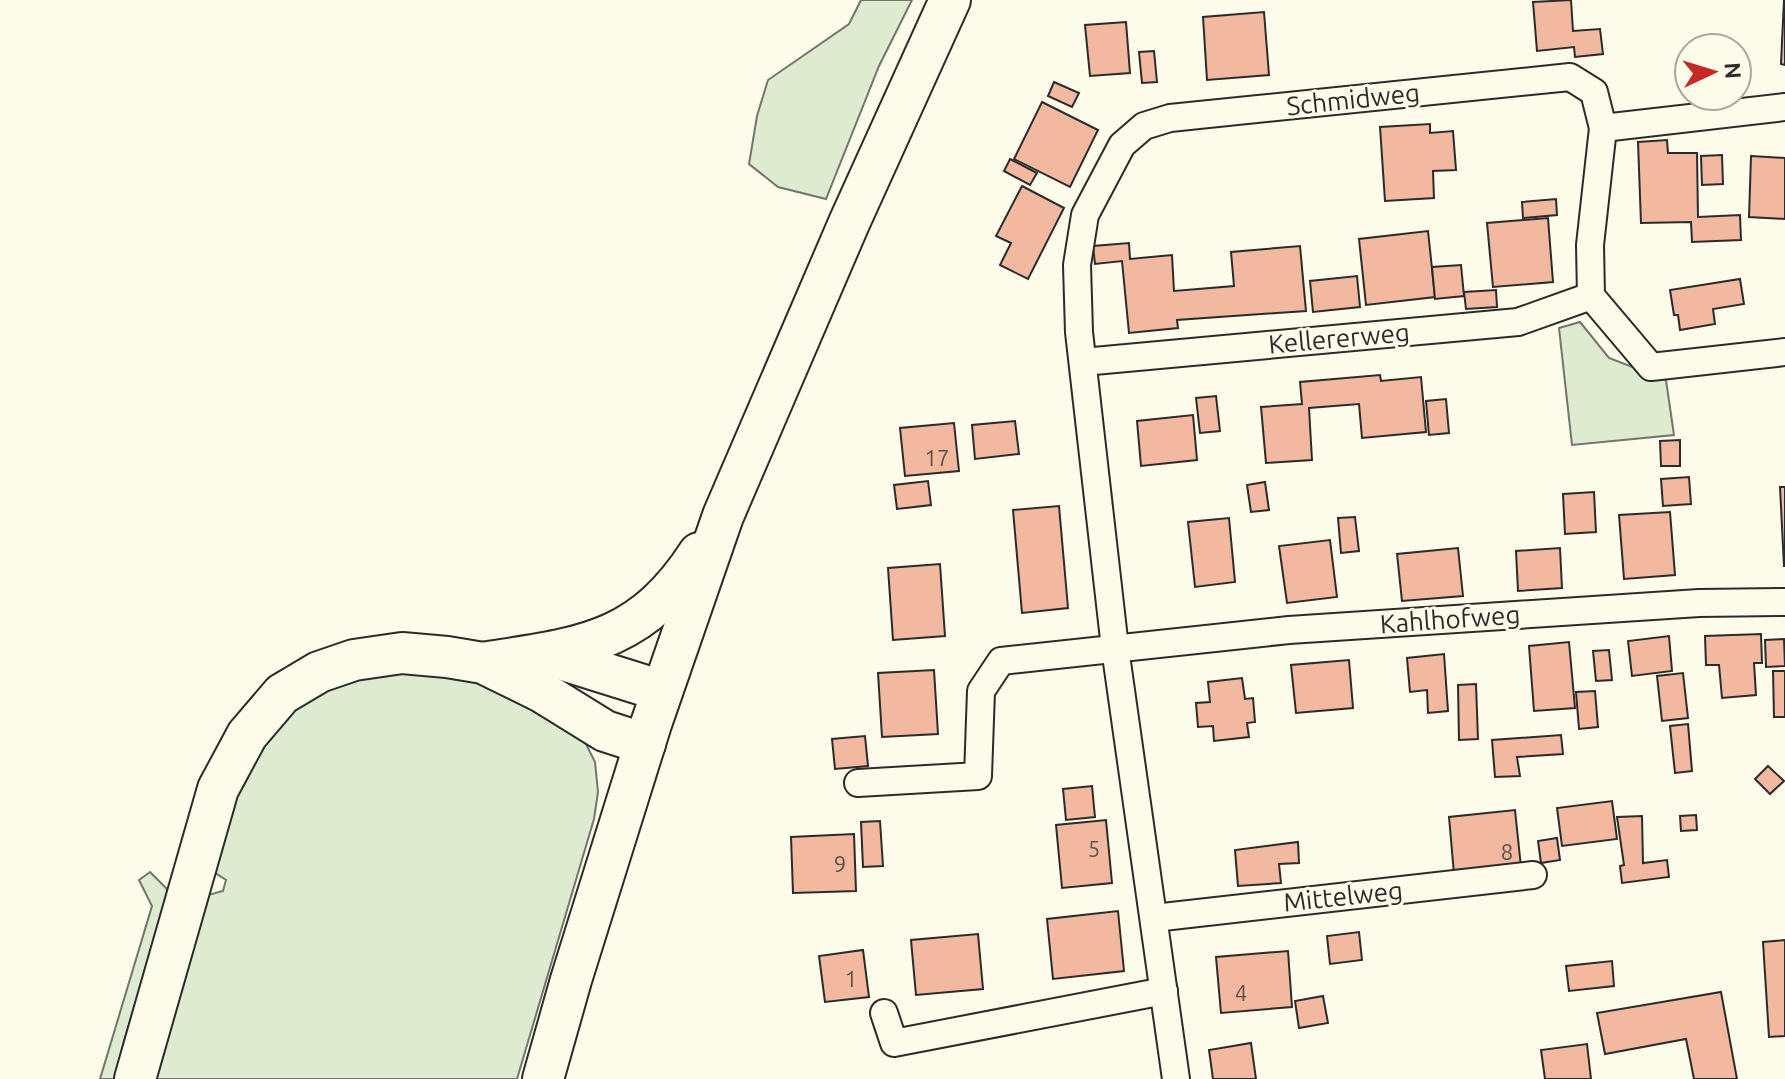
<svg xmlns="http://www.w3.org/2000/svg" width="1785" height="1079" viewBox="0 0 1785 1079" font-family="Ubuntu,sans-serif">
	<rect width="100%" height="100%" fill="#fdfbea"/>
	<g fill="#deebd1" stroke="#74746e" stroke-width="2">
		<path d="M861,0h51l-33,66 -53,133 -48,-12 -29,-23 8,-48 11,-36 81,-56z"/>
		<path d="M1580,322l29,36 57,22 8,55 -102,10 -13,-117z"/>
		<path d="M406,665l73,11 94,54 13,14 9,18 3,30 -4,27 -77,260h-369l53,-182 22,-6 3,-11 -12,-8 18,-77 27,-50 34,-38 32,-20z"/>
		<path d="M150,872l21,21 -47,148 -9,38h-15l52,-173 -13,-26z"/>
	</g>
	<g fill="#f2b8a0" stroke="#2b2b2b" stroke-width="2">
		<path d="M1571,0l2,31 27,-2 3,25 -28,3 -1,-10 -37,4 -4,-49z"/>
		<path d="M1784,0h1v65l-4,-1z"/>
		<path d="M1264,12l5,63 -62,5 -4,-63z"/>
		<path d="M1126,22l4,51 -40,3 -5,-51z"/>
		<path d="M1154,51l3,31 -15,1 -3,-31z"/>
		<path d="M1054,82l25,11 -7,14 -24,-11z"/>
		<path d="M1042,102l56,28 -28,57 -56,-28z"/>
		<path d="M1430,124v9l23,-2 3,39 -23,1 1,27 -49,3 -5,-74z"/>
		<path d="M1667,140l1,13h29l1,64 42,-2 1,25 -49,2 -1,-20 -50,1 -3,-81z"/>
		<path d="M1722,155l1,29 -21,1 -1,-29z"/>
		<path d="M1751,156l34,2v61l-36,-2z"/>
		<path d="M1010,159l27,14 -7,12 -26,-14z"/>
		<path d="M1022,186l42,22 -36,71 -28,-14 11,-22 -15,-7z"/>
		<path d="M1556,199l1,16 -34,3 -1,-16z"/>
		<path d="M1548,218l5,64 -60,5 -6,-64z"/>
		<path d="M1428,231l7,66 -69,8 -7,-66z"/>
		<path d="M1129,243l1,16 42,-4 2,36 60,-5 -3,-34 69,-6 6,65 -129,9 1,8 -49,5 -7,-72 -27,3 -2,-18z"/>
		<path d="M1461,265l3,31 -29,3 -3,-32z"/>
		<path d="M1357,276l3,31 -47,5 -3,-31z"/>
		<path d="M1740,279l4,25 -31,5 2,15 -35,6 -2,-15h-4l-4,-25z"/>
		<path d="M1496,290l1,17 -31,2 -2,-17z"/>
		<path d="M1380,375l1,6 40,-4 5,55 -64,6 -3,-34 -50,4 3,52 -46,3 -5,-56 41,-3 -2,-22z"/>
		<path d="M1216,396l4,35 -20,2 -4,-35z"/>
		<path d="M1446,399l3,34 -20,2 -3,-34z"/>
		<path d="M1193,415l4,45 -56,6 -4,-45z"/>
		<path d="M1015,421l4,33 -44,5 -3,-34z"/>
		<path d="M954,423l5,48 -54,5 -5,-48z"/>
		<path d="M1680,440v26h-19l-1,-25z"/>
		<path d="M1689,477l2,27 -28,2 -2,-27z"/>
		<path d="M928,481l3,24 -34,4 -3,-24z"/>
		<path d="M1265,482l4,28 -18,2 -4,-27z"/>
		<path d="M1780,487h5v79h-1z"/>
		<path d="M1594,492l2,40 -31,2 -2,-40z"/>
		<path d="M1059,506l9,102 -46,5 -9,-103z"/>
		<path d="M1670,512l5,63 -51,4 -5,-64z"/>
		<path d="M1355,517l4,34 -18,2 -3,-35z"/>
		<path d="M1229,518l6,64 -40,5 -7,-65z"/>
		<path d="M1330,540l7,57 -50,6 -8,-57z"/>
		<path d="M1458,548l5,48 -61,5 -5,-47z"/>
		<path d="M1560,548l2,40 -44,3 -2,-40z"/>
		<path d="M940,564l5,72 -52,4 -5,-72z"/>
		<path d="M1761,634l1,29h-8l2,32 -34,3 -3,-33h-13l-1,-29z"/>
		<path d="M1669,636l3,35 -40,5 -4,-35z"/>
		<path d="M1784,639l1,27 -19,1 -1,-27z"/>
		<path d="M1569,642l6,66 -41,3 -5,-65z"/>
		<path d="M1609,650l3,30 -16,1 -3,-30z"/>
		<path d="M1444,654l4,57 -20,2 -1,-23 -17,2 -3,-34z"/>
		<path d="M1349,660l4,48 -57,5 -5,-48z"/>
		<path d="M934,670l4,64 -56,3 -4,-64z"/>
		<path d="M1773,671h12v46h-11z"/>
		<path d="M1683,673l5,45 -26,3 -5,-45z"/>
		<path d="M1242,678l3,21 8,-1 2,24 -8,1 2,14 -35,4 -1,-15 -15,1 -2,-24 14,-1 -2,-20z"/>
		<path d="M1476,684l2,55 -19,1 -1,-55z"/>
		<path d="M1595,691l3,36 -19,2 -3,-37z"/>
		<path d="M1688,724l4,47 -17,2 -5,-47z"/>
		<path d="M1561,735l2,19 -46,3 3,19 -25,1 -3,-37z"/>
		<path d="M865,736l3,30 -33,3 -3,-30z"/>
		<path d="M1768,766l16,15 -14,13 -15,-15z"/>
		<path d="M1092,786l3,31 -29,3 -3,-31z"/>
		<path d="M1612,801l5,38 -55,7 -5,-38z"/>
		<path d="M1515,810l6,57 -67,7 -5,-57z"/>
		<path d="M1696,815l1,15 -16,1 -1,-15z"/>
		<path d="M1642,816l1,47 24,-3 2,17 -47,6 -2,-17 4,-1 -7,-48z"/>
		<path d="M1106,820l6,63 -50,5 -6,-63z"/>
		<path d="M880,821l3,45 -20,1 -2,-45z"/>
		<path d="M854,834l2,57 -63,2 -2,-56z"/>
		<path d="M1557,838l3,22 -19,3 -3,-22z"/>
		<path d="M1298,842l1,21 -20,1 2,19 -43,3 -3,-36z"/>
		<path d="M1118,911l6,60 -71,8 -6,-60z"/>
		<path d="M1359,932l3,28 -32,4 -3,-28z"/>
		<path d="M978,934l5,55 -67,6 -5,-55z"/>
		<path d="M1785,940v96l-16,1 -6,-95z"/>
		<path d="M863,950l6,47 -44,5 -6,-46z"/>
		<path d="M1288,951l4,56 -71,6 -5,-56z"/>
		<path d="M1612,961l2,25 -45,5 -3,-25z"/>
		<path d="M1721,992l16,87h-43l-8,-40 -81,15 -8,-41z"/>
		<path d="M1323,996l5,27 -29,5 -4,-27z"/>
		<path d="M1251,1043l5,36h-43l-4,-29z"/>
		<path d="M1587,1044l4,35h-46l-4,-29z"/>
	</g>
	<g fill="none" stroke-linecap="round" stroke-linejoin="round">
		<g stroke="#2b2b2b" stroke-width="30">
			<g id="street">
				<path d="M1603,128l-13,117 1,51 60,71 134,-15"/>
				<path d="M1083,362l435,-40 73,-26"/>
				<path d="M858,783l120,-7 3,-85 20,-30 288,-31 410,-27 86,-1"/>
				<path d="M1154,918l379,-43"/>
				<path d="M884,1013l10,30 270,-52"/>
				<path d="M1176,1079l-61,-431 -36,-316 -2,-67 8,-50 37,-70 22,-19 26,-8 400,-41 24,15 9,36 182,-21"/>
			</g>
		</g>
		<g stroke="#2b2b2b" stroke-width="44">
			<g id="primary">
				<path d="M544,654l118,37"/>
				<path d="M483,663c99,-16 157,-19 216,-110"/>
				<path d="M135,1079l83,-290 29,-54 35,-41 37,-22 35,-12 48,-7 45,4 36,6 59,29 63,39 40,13"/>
				<path d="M543,1079l28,-99 80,-256 72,-208 126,-293 101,-223"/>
			</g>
		</g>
		<use href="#street" stroke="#fdfbea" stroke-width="26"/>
		<use href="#primary" stroke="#fdfbea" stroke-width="40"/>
	</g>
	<g text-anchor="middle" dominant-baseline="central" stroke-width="6" stroke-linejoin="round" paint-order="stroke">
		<g font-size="22" fill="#5d4e48">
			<text x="937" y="457">17</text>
			<text x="1094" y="848">5</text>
			<text x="1507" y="851">8</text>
			<text x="840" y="863">9</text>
			<text x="851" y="978">1</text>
			<text x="1241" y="992">4</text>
		</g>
		<g font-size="26" fill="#2b2b2b" stroke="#fdfbea">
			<text transform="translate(1353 99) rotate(-6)">Schmidweg</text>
			<text transform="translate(1339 338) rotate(-5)">Kellererweg</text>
			<text transform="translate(1450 619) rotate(-4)">Kahlhofweg</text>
			<text transform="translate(1343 896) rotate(-6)">Mittelweg</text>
		</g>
	</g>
	<g transform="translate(1713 72) rotate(86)"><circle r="38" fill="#fdfbea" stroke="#a9a89e" stroke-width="2"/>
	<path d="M0-6L14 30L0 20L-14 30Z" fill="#c62828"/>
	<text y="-12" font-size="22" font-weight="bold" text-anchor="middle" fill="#2b2b2b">N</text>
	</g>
</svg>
